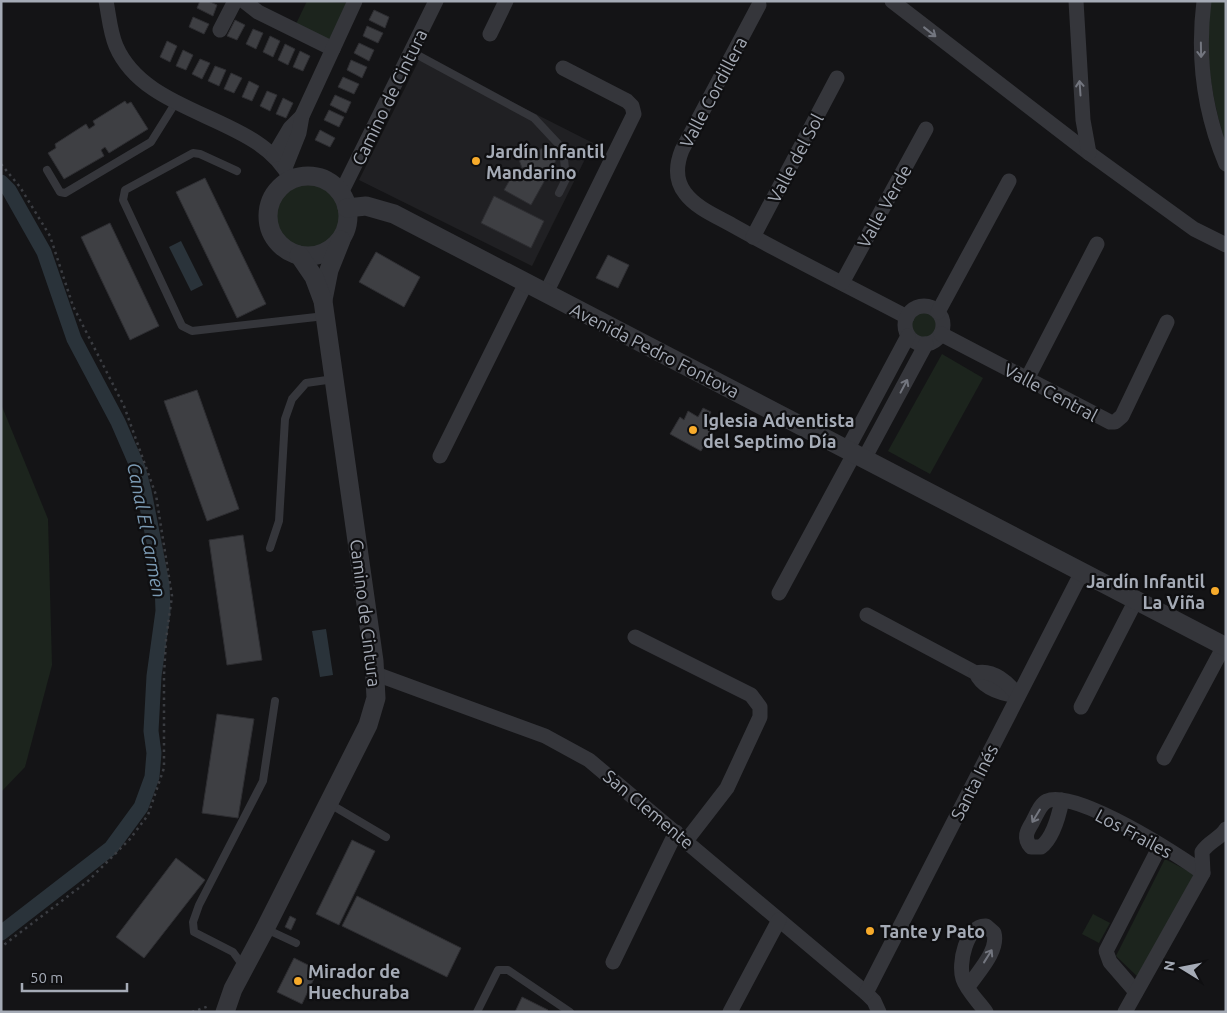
<svg xmlns="http://www.w3.org/2000/svg" width="1227" height="1013" viewBox="0 0 1227 1013" font-family="Ubuntu,sans-serif">
	<rect width="100%" height="100%" fill="#141416"/>
	<path fill="#202023" d="M421,56l172,87 -61,123 -173,-86z"/>
	<g fill="#1c241d">
		<path d="M307,1l42,2 -18,38 -35,-17z"/>
		<path d="M1210,1h16v143c-15,-45 -22,-95 -16,-143z"/>
		<circle cx="308" cy="216" r="34"/>
		<circle cx="925" cy="325" r="14"/>
		<path d="M942,354l41,24 -53,96 -42,-23z"/>
		<path d="M1,404l47,115 4,146 -27,102 -24,25z"/>
		<path d="M1165,859l29,15 -54,105 -24,-23z"/>
		<path d="M1093,914l17,9 -11,20 -17,-9z"/>
	</g>
	<g fill="#2a333a">
		<path d="M181,241l22,44 -12,6 -22,-44z"/>
		<path d="M326,629l7,46 -13,2 -8,-46z"/>
	</g>
	<g fill="none" stroke-linecap="round" stroke-linejoin="round">
		<path stroke="#2a333a" stroke-width="15" d="M1,182l8,8 35,62 30,87 44,83 20,46 6,23 18,93 1,27 -9,65 -3,55 3,22 -2,24 -11,30 -30,41 -110,85"/>
	</g>
	<g fill="#3e3f43" stroke="#2e2e32">
		<path d="M200,1h8l9,4 -4,11 -16,-8z"/>
		<path d="M374,10l15,7 -4,11 -16,-8z"/>
		<path d="M193,17l16,7 -5,10 -15,-7z"/>
		<path d="M235,20l10,5 -8,15 -10,-4z"/>
		<path d="M367,26l16,7 -5,10 -15,-7z"/>
		<path d="M253,29l10,4 -7,16 -10,-5z"/>
		<path d="M270,36l10,5 -7,16 -10,-5z"/>
		<path d="M167,41l10,5 -7,16 -10,-5z"/>
		<path d="M359,43l15,7 -5,11 -15,-8z"/>
		<path d="M285,44l10,5 -7,16 -10,-5z"/>
		<path d="M183,50l10,5 -7,15 -10,-4z"/>
		<path d="M300,51l10,5 -7,15 -10,-4z"/>
		<path d="M200,59l10,4 -8,16 -10,-5z"/>
		<path d="M351,60l16,7 -5,11 -15,-8z"/>
		<path d="M215,66l11,4 -7,16 -11,-5z"/>
		<path d="M231,73l11,5 -8,15 -10,-4z"/>
		<path d="M343,77l16,7 -5,10 -16,-7z"/>
		<path d="M249,81l10,5 -7,15 -10,-4z"/>
		<path d="M267,91l10,4 -7,16 -10,-5z"/>
		<path d="M335,95l16,7 -5,11 -16,-8z"/>
		<path d="M283,98l10,5 -7,15 -10,-4z"/>
		<path d="M125,101l2,3 4,-2 17,27 -39,24 -4,-6 -4,3 3,6 -40,23 -16,-26 8,-5 -1,-4 31,-20 3,5 6,-4 -2,-4z"/>
		<path d="M329,110l15,7 -5,10 -15,-7z"/>
		<path d="M320,130l15,8 -5,9 -15,-7z"/>
		<path d="M543,148l2,6 8,-3 6,4 -28,50 -27,-15 8,-14 8,5 8,-14 -6,1 -4,-11z"/>
		<path d="M205,178l61,126 -29,14 -61,-126z"/>
		<path d="M494,196l50,25 -13,27 -50,-25z"/>
		<path d="M110,223l49,103 -29,14 -49,-103z"/>
		<path d="M376,252l44,25 -16,30 -45,-25z"/>
		<path d="M608,255l21,10 -11,23 -22,-10z"/>
		<path d="M197,390l42,119 -32,12 -43,-120z"/>
		<path d="M703,408l8,4 -5,9 9,6 -14,24 -31,-17 10,-17 4,3 4,-9 10,6z"/>
		<path d="M243,535l19,125 -35,5 -18,-125z"/>
		<path d="M217,714l37,5 -16,99 -36,-5z"/>
		<path d="M352,840l23,11 -36,74 -23,-11z"/>
		<path d="M176,858l29,22 -61,78 -28,-21z"/>
		<path d="M357,896l104,52 -14,29 -105,-51z"/>
		<path d="M290,916l6,3 -5,11 -6,-3z"/>
		<path d="M294,958l24,12 -16,34 -25,-12z"/>
		<path d="M522,997l26,13 -1,2h-32z"/>
	</g>
	<g fill="none" stroke-linecap="round" stroke-linejoin="round">
		<g stroke="#3b3d42" stroke-width="2.5" stroke-dasharray="2.5 4" stroke-linecap="butt">
			<path d="M1,164l19,23 30,49 23,70 51,100 32,89 16,101 -6,44 -2,35v93l-16,47 -18,24 -42,42 -87,66"/>
			<path d="M192,1012l17,-6"/>
		</g>
		<g stroke="#35363b" stroke-width="8">
			<path d="M412,52l122,66 29,31 3,30 -7,14"/>
			<path d="M47,170l13,22 5,1 86,-51 25,-40"/>
			<path d="M237,171l-37,-17 -7,-1 -68,37 -2,10 59,126 10,5 133,-15"/>
			<path d="M270,548l9,-27 6,-102 7,-20 14,-16 28,-4"/>
			<path d="M330,804l56,33"/>
			<path d="M266,929l30,14"/>
			<path d="M244,967l-11,-15 -39,-20 -1,-10 6,-17 64,-124 12,-80"/>
			<path d="M477,1012l21,-42h10l62,42"/>
		</g>
		<g stroke="#35363b" stroke-width="15">
			<path d="M106,1c3,15 4,31 10,45 31,72 144,68 175,134"/>
			<path d="M244,1l14,11 75,37"/>
			<path d="M892,1l197,152 105,76 32,16"/>
			<path d="M1076,1l7,119 6,33"/>
			<path d="M1204,1c-7,56 0,111 22,163"/>
			<path d="M759,5l-77,145c-6,15 -7,30 3,43 11,15 31,23 47,32 57,32 116,61 175,92"/>
			<path d="M220,30l15,-29"/>
			<path d="M490,34l16,-33"/>
			<path d="M274,155l16,-27 12,-12"/>
			<path d="M285,168l14,-35 3,-17 53,-115"/>
			<path d="M341,193l95,-192"/>
			<path d="M753,237l84,-159"/>
			<path d="M842,283l84,-154"/>
			<path d="M546,293l88,-179 -2,-8 -5,-5 -64,-33"/>
			<circle cx="924" cy="325" r="19"/>
			<path d="M938,312l71,-131"/>
			<path d="M941,334l169,88h5l7,-6 45,-94"/>
			<path d="M1027,379l70,-135"/>
			<path d="M847,450l61,-114"/>
			<path d="M440,456l86,-173"/>
			<path d="M864,459l62,-115"/>
			<path d="M779,593l75,-139"/>
			<path d="M867,615l109,58c7,16 27,21 42,23"/>
			<path d="M635,637l116,58 9,12v10l-33,71 -41,53"/>
			<path d="M976,673c17,-4 33,10 42,23"/>
			<path d="M376,674l169,62 44,24 277,233 8,8 5,11"/>
			<path d="M1081,707l55,-107"/>
			<path d="M1164,758l60,-112"/>
			<path d="M1062,800c-3,15 -9,38 -21,47h-10c-8,-9 -4,-16 1,-24 4,-7 8,-19 15,-22 27,-13 132,54 156,72"/>
			<path d="M613,962l63,-130"/>
			<path d="M968,987c9,-14 31,-36 26,-54l-8,-7c-20,-1 -28,38 -23,53 4,12 16,23 23,33"/>
			<path d="M1136,992l-26,-30 -4,-11 54,-105"/>
			<path d="M866,993l216,-421"/>
			<path d="M730,1012l49,-92"/>
			<path d="M1125,1012l78,-139 -1,-21c6,-10 19,-14 24,-23"/>
		</g>
		<g stroke="#35363b" stroke-width="19">
			<circle cx="308" cy="216" r="40"/>
			<path d="M347,208l19,-2 28,8 832,433"/>
			<path d="M323,300l6,-30 12,-30"/>
			<path d="M225,1012l8,-23 32,-60 103,-204 8,-27 -2,-37 -51,-360 -9,-24 -15,-22"/>
		</g>
	</g>
	<defs><path id="oneway-shaft" d="M-6 0H5M1.5-3L5.5 0L1.5 3" fill="none" stroke-width="1.6" stroke-linecap="round" stroke-linejoin="round" transform="scale(1.25)"/></defs>
	<g stroke="#73767f">
		<use href="#oneway-shaft" transform="translate(930 32) rotate(38)"/>
		<use href="#oneway-shaft" transform="translate(1201 50) rotate(89)"/>
		<use href="#oneway-shaft" transform="translate(1080 88) rotate(-94)"/>
		<use href="#oneway-shaft" transform="translate(904 386) rotate(-62)"/>
		<use href="#oneway-shaft" transform="translate(1036 816) rotate(121)"/>
		<use href="#oneway-shaft" transform="translate(988 956) rotate(-58)"/>
	</g>
	<g fill="#f7ab2b" stroke="#0f0f11" stroke-width="2">
		<circle cx="476" cy="161" r="5"/>
		<circle cx="693" cy="430" r="5"/>
		<circle cx="1215" cy="591" r="5"/>
		<circle cx="870" cy="931" r="5"/>
		<circle cx="298" cy="981" r="5"/>
	</g>
	<g text-anchor="middle" dominant-baseline="central" stroke-width="4.5" stroke-linejoin="round" paint-order="stroke">
		<g font-size="18" fill="#a5abb6" stroke="#0f0f11">
			<text transform="translate(713 92) rotate(-62)">Valle Cordillera</text>
			<text transform="translate(389 97) rotate(-64)">Camino de Cintura</text>
			<text transform="translate(795 158) rotate(-62)">Valle del Sol</text>
			<text transform="translate(884 206) rotate(-61)">Valle Verde</text>
			<text transform="translate(655 350) rotate(27)">Avenida Pedro Fontova</text>
			<text transform="translate(1051 392) rotate(28)">Valle Central</text>
			<text transform="translate(366 613) rotate(83)">Camino de Cintura</text>
			<text transform="translate(974 782) rotate(-63)">Santa Inés</text>
			<text transform="translate(649 809) rotate(40)">San Clemente</text>
			<text transform="translate(1134 833) rotate(28)">Los Frailes</text>
		</g>
		<g font-size="18" font-weight="bold" fill="#a5abb6" stroke="#0f0f11" text-anchor="start">
			<text x="486" y="151">Jardín Infantil<tspan x="486" dy="21">Mandarino</tspan></text>
			<text x="703" y="420">Iglesia Adventista<tspan x="703" dy="21">del Septimo Día</tspan></text>
			<text x="1205" y="581" text-anchor="end">Jardín Infantil<tspan x="1205" dy="21">La Viña</tspan></text>
			<text x="880" y="931">Tante y Pato</text>
			<text x="308" y="971">Mirador de<tspan x="308" dy="21">Huechuraba</tspan></text>
		</g>
		<g font-size="19" font-style="italic" fill="#7b9ab3" stroke="#0f0f11">
			<text transform="translate(147 530) rotate(79)">Canal El Carmen</text>
		</g>
	</g>
	<rect width="1227" height="1013" fill="none" stroke="#a5abb6" stroke-width="5"/>
	<g transform="translate(1182 968) rotate(280)" stroke="#0f0f11" stroke-width="4" paint-order="stroke">
	<path d="M0-4L9 19L0 12L-9 19Z" fill="#a5abb6"/>
	<text y="-8" font-size="14" font-weight="bold" text-anchor="middle" fill="#a5abb6">N</text>
	</g>
	<path d="M22 983v8h105v-8" fill="none" stroke="#a5abb6" stroke-width="2.5"/>
	<text x="30" y="983" font-size="15" fill="#a5abb6" stroke="#0f0f11" stroke-width="4" paint-order="stroke">50 m</text>
</svg>
